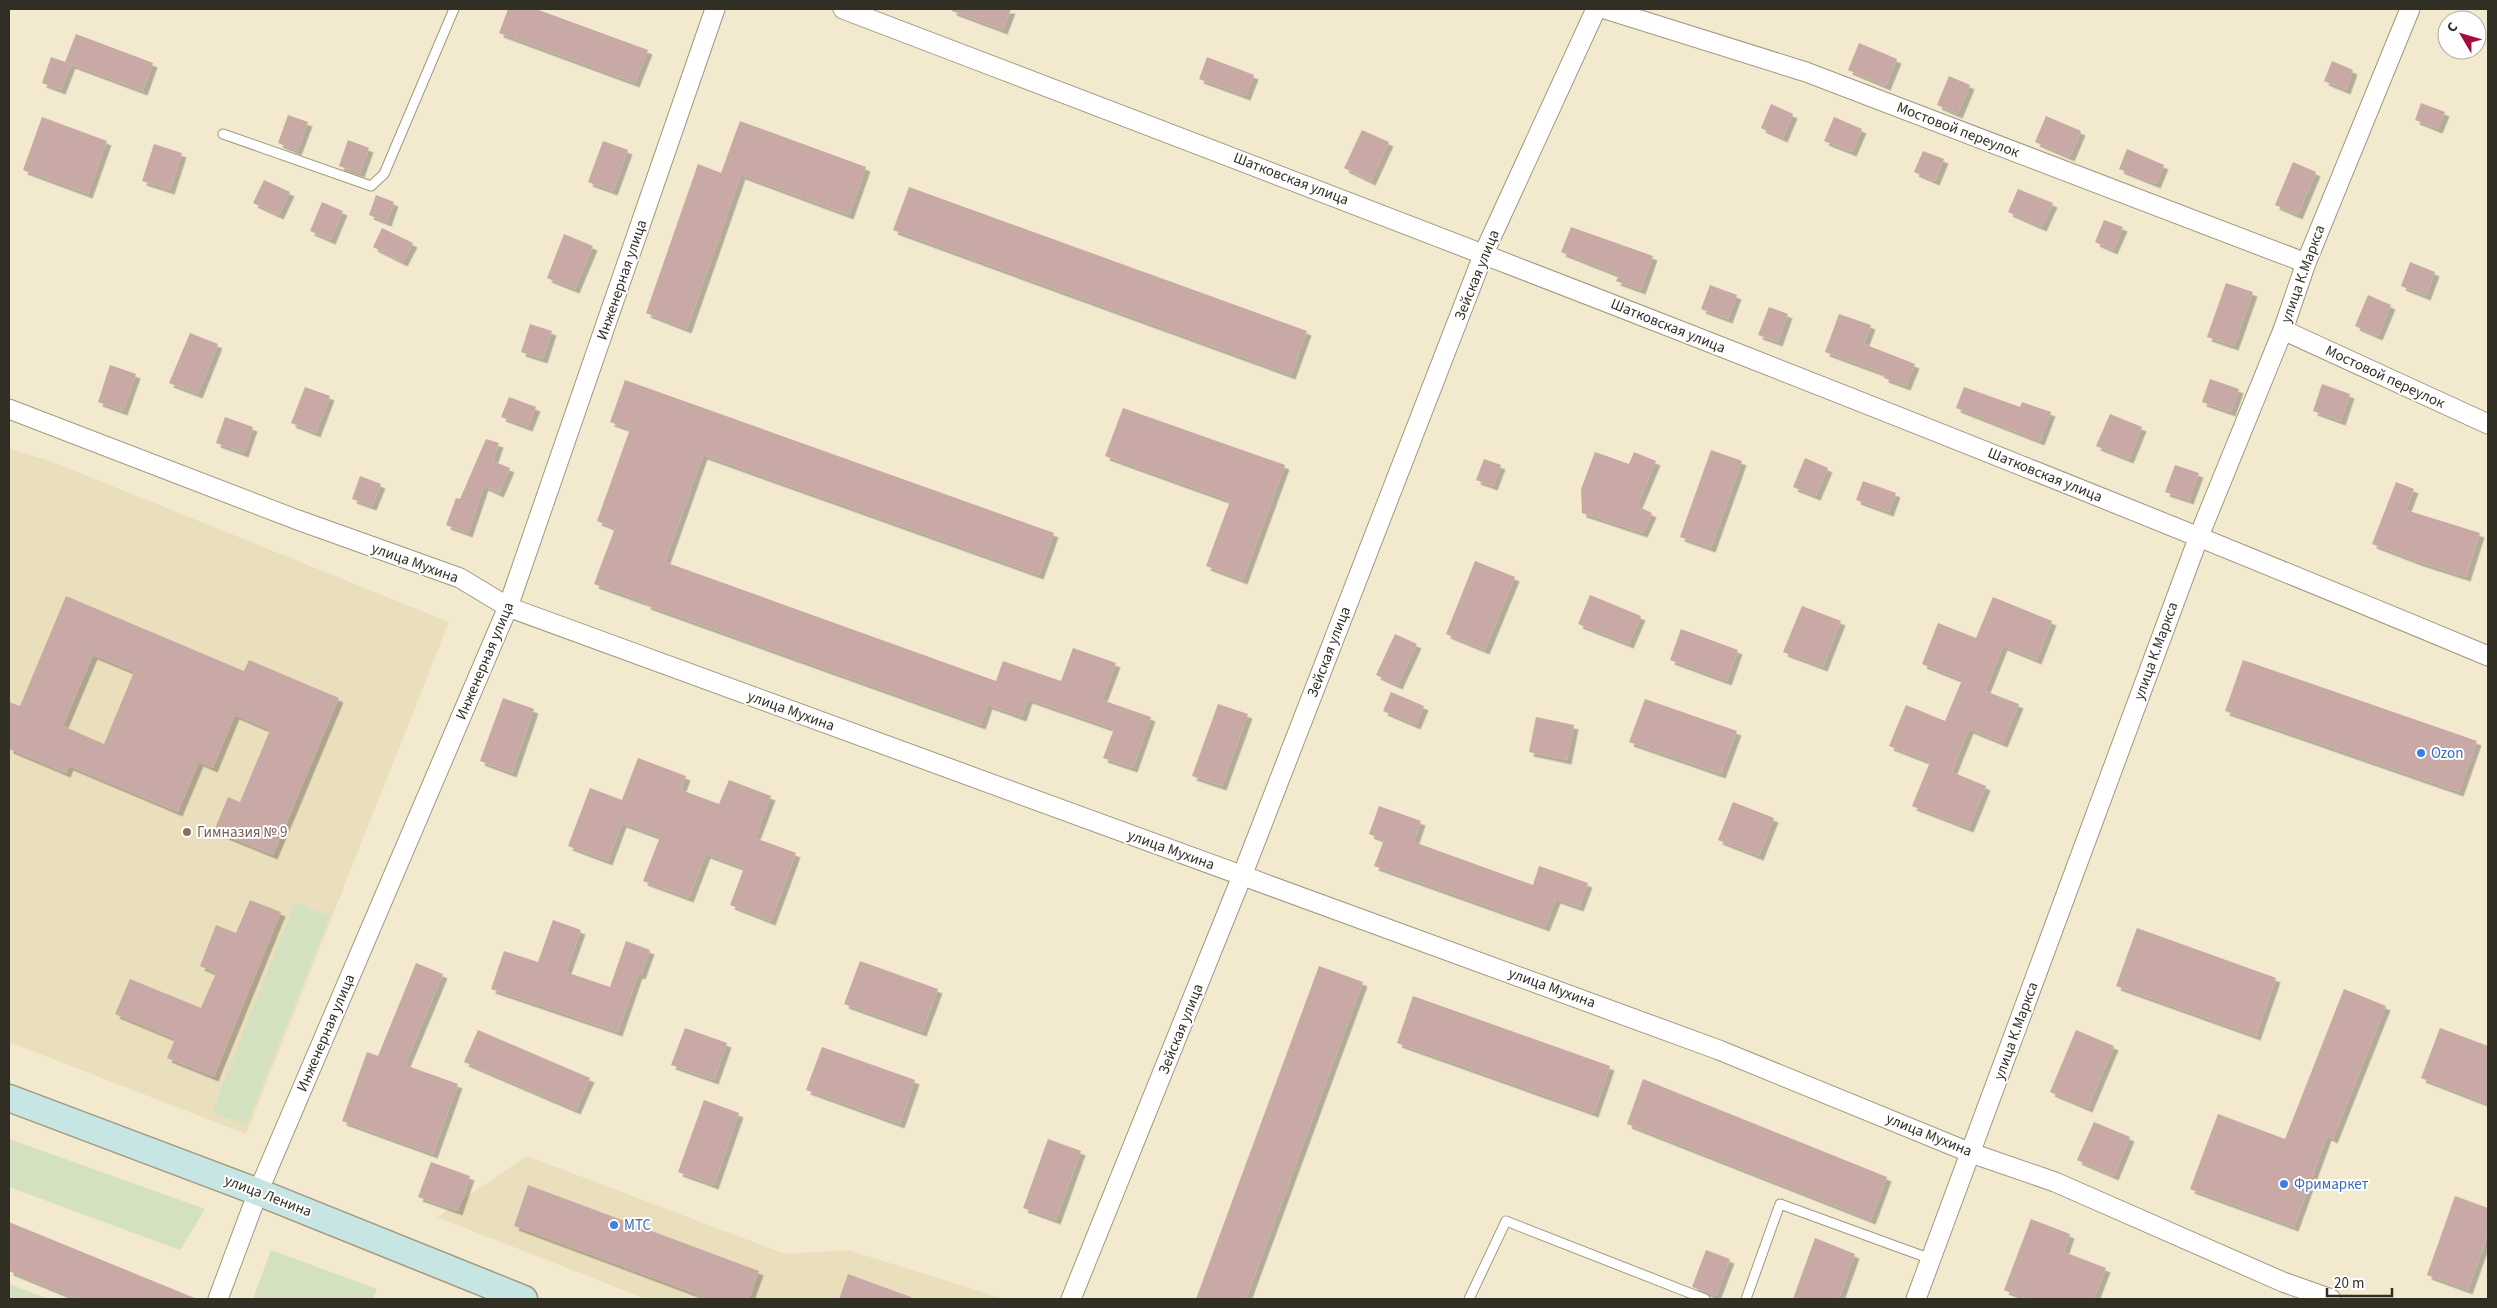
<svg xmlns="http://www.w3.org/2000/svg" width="2497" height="1308" viewBox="0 0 2497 1308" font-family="'Source Sans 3',sans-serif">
	<defs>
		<filter id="shadow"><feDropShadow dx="4.5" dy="4.5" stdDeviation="0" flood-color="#0004"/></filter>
	</defs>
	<rect width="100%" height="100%" fill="#f2e9ce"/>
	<g fill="#eadfbd">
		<path d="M9,448l46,15 394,159 -203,512 -237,-92z"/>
		<path d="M527,1156l258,98 63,-4 157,49h-359l-209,-82z"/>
	</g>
	<g fill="#d3e1c1">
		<path d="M295,902l35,14 -84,209 -34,-13z"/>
		<path d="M9,1139l196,70 -25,41 -171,-63z"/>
		<path d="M271,1250l106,39 -4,10h-120z"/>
		<path d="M9,1284l40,15h-40z"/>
	</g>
	<g fill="#c8a9a6" fill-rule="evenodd" filter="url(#shadow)">
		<path d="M508,9h28l112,41 -13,33 -136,-50z"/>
		<path d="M952,9h59l-8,21 -51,-19z"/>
		<path d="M76,34l77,29 -10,28 -78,-29z"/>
		<path d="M1859,43l38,16 -11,27 -38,-16z"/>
		<path d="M51,57l20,7 -10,26 -19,-7z"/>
		<path d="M1207,57l47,18 -8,21 -47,-17z"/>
		<path d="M2332,61l21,9 -7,20 -22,-9z"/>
		<path d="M1949,76l21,9 -12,29 -21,-9z"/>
		<path d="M2421,103l24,9 -7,17 -23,-9z"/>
		<path d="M1771,104l22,10 -10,24 -22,-10z"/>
		<path d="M288,115l20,7 -11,29 -19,-8z"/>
		<path d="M2046,116l35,15 -11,26 -35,-15z"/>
		<path d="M42,117l65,24 -19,53 -65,-24z"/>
		<path d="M1834,117l28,12 -10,23 -28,-11z"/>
		<path d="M740,121l126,46 -17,48 -108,-40 -54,154 -41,-16 52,-149 23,9z"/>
		<path d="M1362,130l27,12 -18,39 -27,-13z"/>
		<path d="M348,140l21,8 -9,25 -21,-7z"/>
		<path d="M603,141l25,9 -15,41 -25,-9z"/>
		<path d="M154,144l28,9 -12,37 -28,-9z"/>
		<path d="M2127,149l37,16 -8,19 -37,-15z"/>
		<path d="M1923,151l21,8 -9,22 -21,-9z"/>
		<path d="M2293,162l23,10 -18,43 -23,-10z"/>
		<path d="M264,180l26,12 -11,23 -26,-12z"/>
		<path d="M909,187l398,144 -16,44 -398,-145z"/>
		<path d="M2018,189l35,14 -11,24 -34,-15z"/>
		<path d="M376,195l18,7 -7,20 -18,-7z"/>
		<path d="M322,202l21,9 -12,29 -21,-9z"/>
		<path d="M2104,220l19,7 -10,23 -18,-8z"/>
		<path d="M1571,227l82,29 -12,34 -25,-9 3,-6 -58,-23z"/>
		<path d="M382,228l31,15 -10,19 -30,-15z"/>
		<path d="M564,234l29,12 -18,43 -28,-11z"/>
		<path d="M2410,262l25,10 -9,24 -25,-10z"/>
		<path d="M2226,283l27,9 -19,54 -27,-9z"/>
		<path d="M1710,285l27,10 -9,24 -27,-10z"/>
		<path d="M2368,295l23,10 -13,31 -23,-10z"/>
		<path d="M1769,307l19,7 -10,28 -20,-7z"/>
		<path d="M1839,314l32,11 -7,19 51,20 -9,22 -22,-8 1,-4 -60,-22z"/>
		<path d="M530,324l22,7 -9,28 -22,-7z"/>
		<path d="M190,333l28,11 -20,50 -29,-11z"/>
		<path d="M110,365l26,9 -13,37 -25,-9z"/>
		<path d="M2210,379l29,10 -8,23 -29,-10z"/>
		<path d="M625,380l429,153 -15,42 -336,-120 -38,107 331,119 7,-20 58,20 12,-33 43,15 -14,37 49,17 -18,51 -30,-10 11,-29 -86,-30 -6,18 -34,-12 -7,20 -335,-120 1,-2 -53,-19 21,-56 -18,-7 33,-92 -20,-7z"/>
		<path d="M2322,384l28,10 -9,27 -28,-10z"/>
		<path d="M305,387l25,9 -14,37 -25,-10z"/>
		<path d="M1964,387l56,20 2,-5 29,10 -11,29 -84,-33z"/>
		<path d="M509,397l27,10 -8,20 -27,-10z"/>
		<path d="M1123,408l162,57 -42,115 -37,-14 24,-65 -125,-45z"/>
		<path d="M2110,414l32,13 -13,32 -33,-13z"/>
		<path d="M225,417l28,10 -9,26 -28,-10z"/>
		<path d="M486,439l13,4 -6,18 17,7 -11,25 -15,-7 -16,47 -22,-8 10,-27 4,1z"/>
		<path d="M1711,450l31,11 -31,87 -31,-11z"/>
		<path d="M1595,452l34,12 5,-12 22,9 -19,45 15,7 -9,20 -61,-20 -1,-24z"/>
		<path d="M1805,458l23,10 -12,28 -23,-9z"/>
		<path d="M1484,459l17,6 -8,21 -17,-6z"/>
		<path d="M2175,465l24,8 -10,27 -24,-8z"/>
		<path d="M360,476l21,8 -9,22 -20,-7z"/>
		<path d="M1863,481l33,12 -7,19 -33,-12z"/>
		<path d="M2396,482l18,7 -8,21 74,23 -14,44 -47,-15 -47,-18z"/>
		<path d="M1475,561l40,16 -30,73 -39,-16z"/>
		<path d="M1590,595l51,21 -12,28 -51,-20z"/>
		<path d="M66,596l178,75 5,-11 90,38 -66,157 -59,-24 14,-34 12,5 30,-72 -35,-15 -22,53 -14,-6 -21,50 -109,-46 -3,7 -57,-24v-47l11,4zM93,655l41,17 -30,72 -41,-18z"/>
		<path d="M1993,597l59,24 -15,39 -34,-14 -18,45 34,13 -16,39 -34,-14 -17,43 34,14 -17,42 -57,-22 18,-44 -41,-16 17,-41 39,16 17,-41 -40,-16 16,-41 38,15z"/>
		<path d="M1802,606l39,15 -18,46 -40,-15z"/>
		<path d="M1681,629l57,21 -11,31 -57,-21z"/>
		<path d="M1395,634l22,10 -19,41 -22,-10z"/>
		<path d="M2243,660l234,81 -18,51 -234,-81z"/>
		<path d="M1391,692l33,14 -8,19 -33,-14z"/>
		<path d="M503,698l31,11 -22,64 -32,-12z"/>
		<path d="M1645,699l92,32 -16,43 -92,-32z"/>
		<path d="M1218,704l30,10 -26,72 -30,-10z"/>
		<path d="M1536,717l38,8 -7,35 -38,-8z"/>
		<path d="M638,758l48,18 -5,14 38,14 10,-24 42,16 -16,42 41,15 -25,68 -41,-16 14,-37 -38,-14 -17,44 -46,-17 17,-44 -38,-14 -14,38 -40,-15 22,-58 32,12z"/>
		<path d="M1733,802l41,16 -15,38 -41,-16z"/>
		<path d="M1379,806l42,15 -7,21 119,43 6,-19 49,17 -9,24 -23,-8 -11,28 -171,-61 10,-26 -15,-6z"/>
		<path d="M250,900l31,12 -67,165 -47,-19 8,-19 -60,-25 15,-35 71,29 15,-35 -16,-7 16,-41 20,8z"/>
		<path d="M553,920l28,10 -15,42 44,15 16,-46 24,9 -9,25 -3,-1 -20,58 -127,-43 13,-38 34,11z"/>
		<path d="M2137,928l139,50 -20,58 -140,-50z"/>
		<path d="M860,961l78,28 -16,43 -78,-28z"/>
		<path d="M416,963l27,11 -38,91 53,19 -25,70 -91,-33 25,-69 11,4z"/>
		<path d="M1319,966l44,16 -117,317h-50z"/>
		<path d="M2344,989l42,17 -53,133 -6,-3 -33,91 -104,-38 28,-75 67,25z"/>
		<path d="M1413,996l197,70 -16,47 -197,-70z"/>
		<path d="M685,1028l42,15 -13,37 -43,-15z"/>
		<path d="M2440,1028l48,18v58l-67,-26z"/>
		<path d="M478,1030l112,48 -14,32 -112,-48z"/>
		<path d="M2076,1030l38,16 -26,62 -38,-16z"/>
		<path d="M822,1047l93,33 -15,44 -94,-34z"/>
		<path d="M1643,1079l244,98 -16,43 -244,-96z"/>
		<path d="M704,1100l35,13 -25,72 -36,-13z"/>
		<path d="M2094,1122l36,15 -16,39 -37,-16z"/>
		<path d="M1048,1139l33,12 -25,69 -33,-12z"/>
		<path d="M431,1162l39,14 -12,35 -40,-14z"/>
		<path d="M528,1185l231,86 -10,28h-51l1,-4 -185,-69z"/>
		<path d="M2455,1196l33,12v26l-20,56 -41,-15z"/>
		<path d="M2031,1219l39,15 -6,18 42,16 -12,31h-66l-24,-9z"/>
		<path d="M9,1222l188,77h-120l-68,-28z"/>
		<path d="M1815,1238l40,16 -16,45h-46z"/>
		<path d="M1706,1250l24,9 -14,37 -24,-9z"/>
		<path d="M848,1274l63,23v2h-72z"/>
	</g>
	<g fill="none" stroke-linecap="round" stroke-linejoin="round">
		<g stroke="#a0987f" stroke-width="11">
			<g id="lane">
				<path d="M223,134l148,52 13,-12 70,-165"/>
				<path d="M1469,1299l37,-78 199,78"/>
				<path d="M1746,1299l34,-95 151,55"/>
			</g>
		</g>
		<g stroke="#a0987f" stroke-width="21">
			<g id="street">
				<path d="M843,9c551,210 1101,420 1645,647"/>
				<path d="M1605,9l201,63 500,191"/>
				<path d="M2283,330l205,94"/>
				<path d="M9,409l286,110 165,59 48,29 1211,443 252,103 84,29 228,100 48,17"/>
				<path d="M218,1299l40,-107 250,-585 207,-598"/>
				<path d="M1071,1299l171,-423 242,-623 112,-244"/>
				<path d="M1916,1299l283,-763 84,-206 23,-67 104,-254"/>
			</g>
		</g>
		<g stroke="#a0987f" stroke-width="29">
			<path id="secondary" d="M9,1098l249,94 266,107"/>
		</g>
		<use href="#lane" stroke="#fff" stroke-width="9"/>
		<use href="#street" stroke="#fff" stroke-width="19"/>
		<use href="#secondary" stroke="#c7e6e3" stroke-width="26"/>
	</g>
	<g fill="#3f7fe0" stroke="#fff" stroke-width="2">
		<circle cx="2421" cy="753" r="5"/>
		<circle cx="2284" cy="1184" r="5"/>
		<circle cx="614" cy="1225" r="5"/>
	</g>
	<circle fill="#8d6e63" stroke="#fff" stroke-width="2" cx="187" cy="832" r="5"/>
	<g text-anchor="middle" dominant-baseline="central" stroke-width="4" stroke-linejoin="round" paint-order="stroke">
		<g font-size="15" fill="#312e24" stroke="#fff">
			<text transform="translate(1958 130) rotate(21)">Мостовой переулок</text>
			<text transform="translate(1291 179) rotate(21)">Шатковская улица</text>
			<text transform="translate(2303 274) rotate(-70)">улица К.Маркса</text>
			<text transform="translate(1477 275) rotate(-68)">Зейская улица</text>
			<text transform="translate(622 280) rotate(-71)">Инженерная улица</text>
			<text transform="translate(1668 326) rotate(22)">Шатковская улица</text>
			<text transform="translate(2385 377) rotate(25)">Мостовой переулок</text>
			<text transform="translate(2045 475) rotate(22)">Шатковская улица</text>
			<text transform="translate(415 563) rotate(20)">улица Мухина</text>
			<text transform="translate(2156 651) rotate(-70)">улица К.Маркса</text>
			<text transform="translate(1329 652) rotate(-69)">Зейская улица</text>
			<text transform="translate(485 661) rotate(-67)">Инженерная улица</text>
			<text transform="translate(791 711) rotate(20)">улица Мухина</text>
			<text transform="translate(1171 850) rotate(20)">улица Мухина</text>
			<text transform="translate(1552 988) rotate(20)">улица Мухина</text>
			<text transform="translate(1181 1029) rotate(-68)">Зейская улица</text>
			<text transform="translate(2016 1031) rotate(-70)">улица К.Маркса</text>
			<text transform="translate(326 1033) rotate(-67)">Инженерная улица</text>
			<text transform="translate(1929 1135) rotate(22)">улица Мухина</text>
			<text transform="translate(268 1196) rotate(21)">улица Ленина</text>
		</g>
		<g font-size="15" fill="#366cbe" stroke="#fff" text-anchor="start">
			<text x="2431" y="753">Ozon</text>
			<text x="2294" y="1184">Фримаркет</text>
			<text x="624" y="1225">МТС</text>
		</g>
		<g font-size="15" fill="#785e54" stroke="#fff" text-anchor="start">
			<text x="197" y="832">Гимназия № 9</text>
		</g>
	</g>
	<rect width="2497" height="1308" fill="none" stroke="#312e24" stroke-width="20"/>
	<g transform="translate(2462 35) rotate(308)"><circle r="24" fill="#ffffff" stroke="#adaba7"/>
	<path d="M0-4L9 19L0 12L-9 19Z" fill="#a50b3e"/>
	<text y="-8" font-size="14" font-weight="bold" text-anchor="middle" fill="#312e24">С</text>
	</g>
	<path d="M2327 1288v8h65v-8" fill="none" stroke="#312e24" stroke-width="2.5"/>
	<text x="2334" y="1288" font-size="15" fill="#312e24" stroke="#ffffff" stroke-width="4" paint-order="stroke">20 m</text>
</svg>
